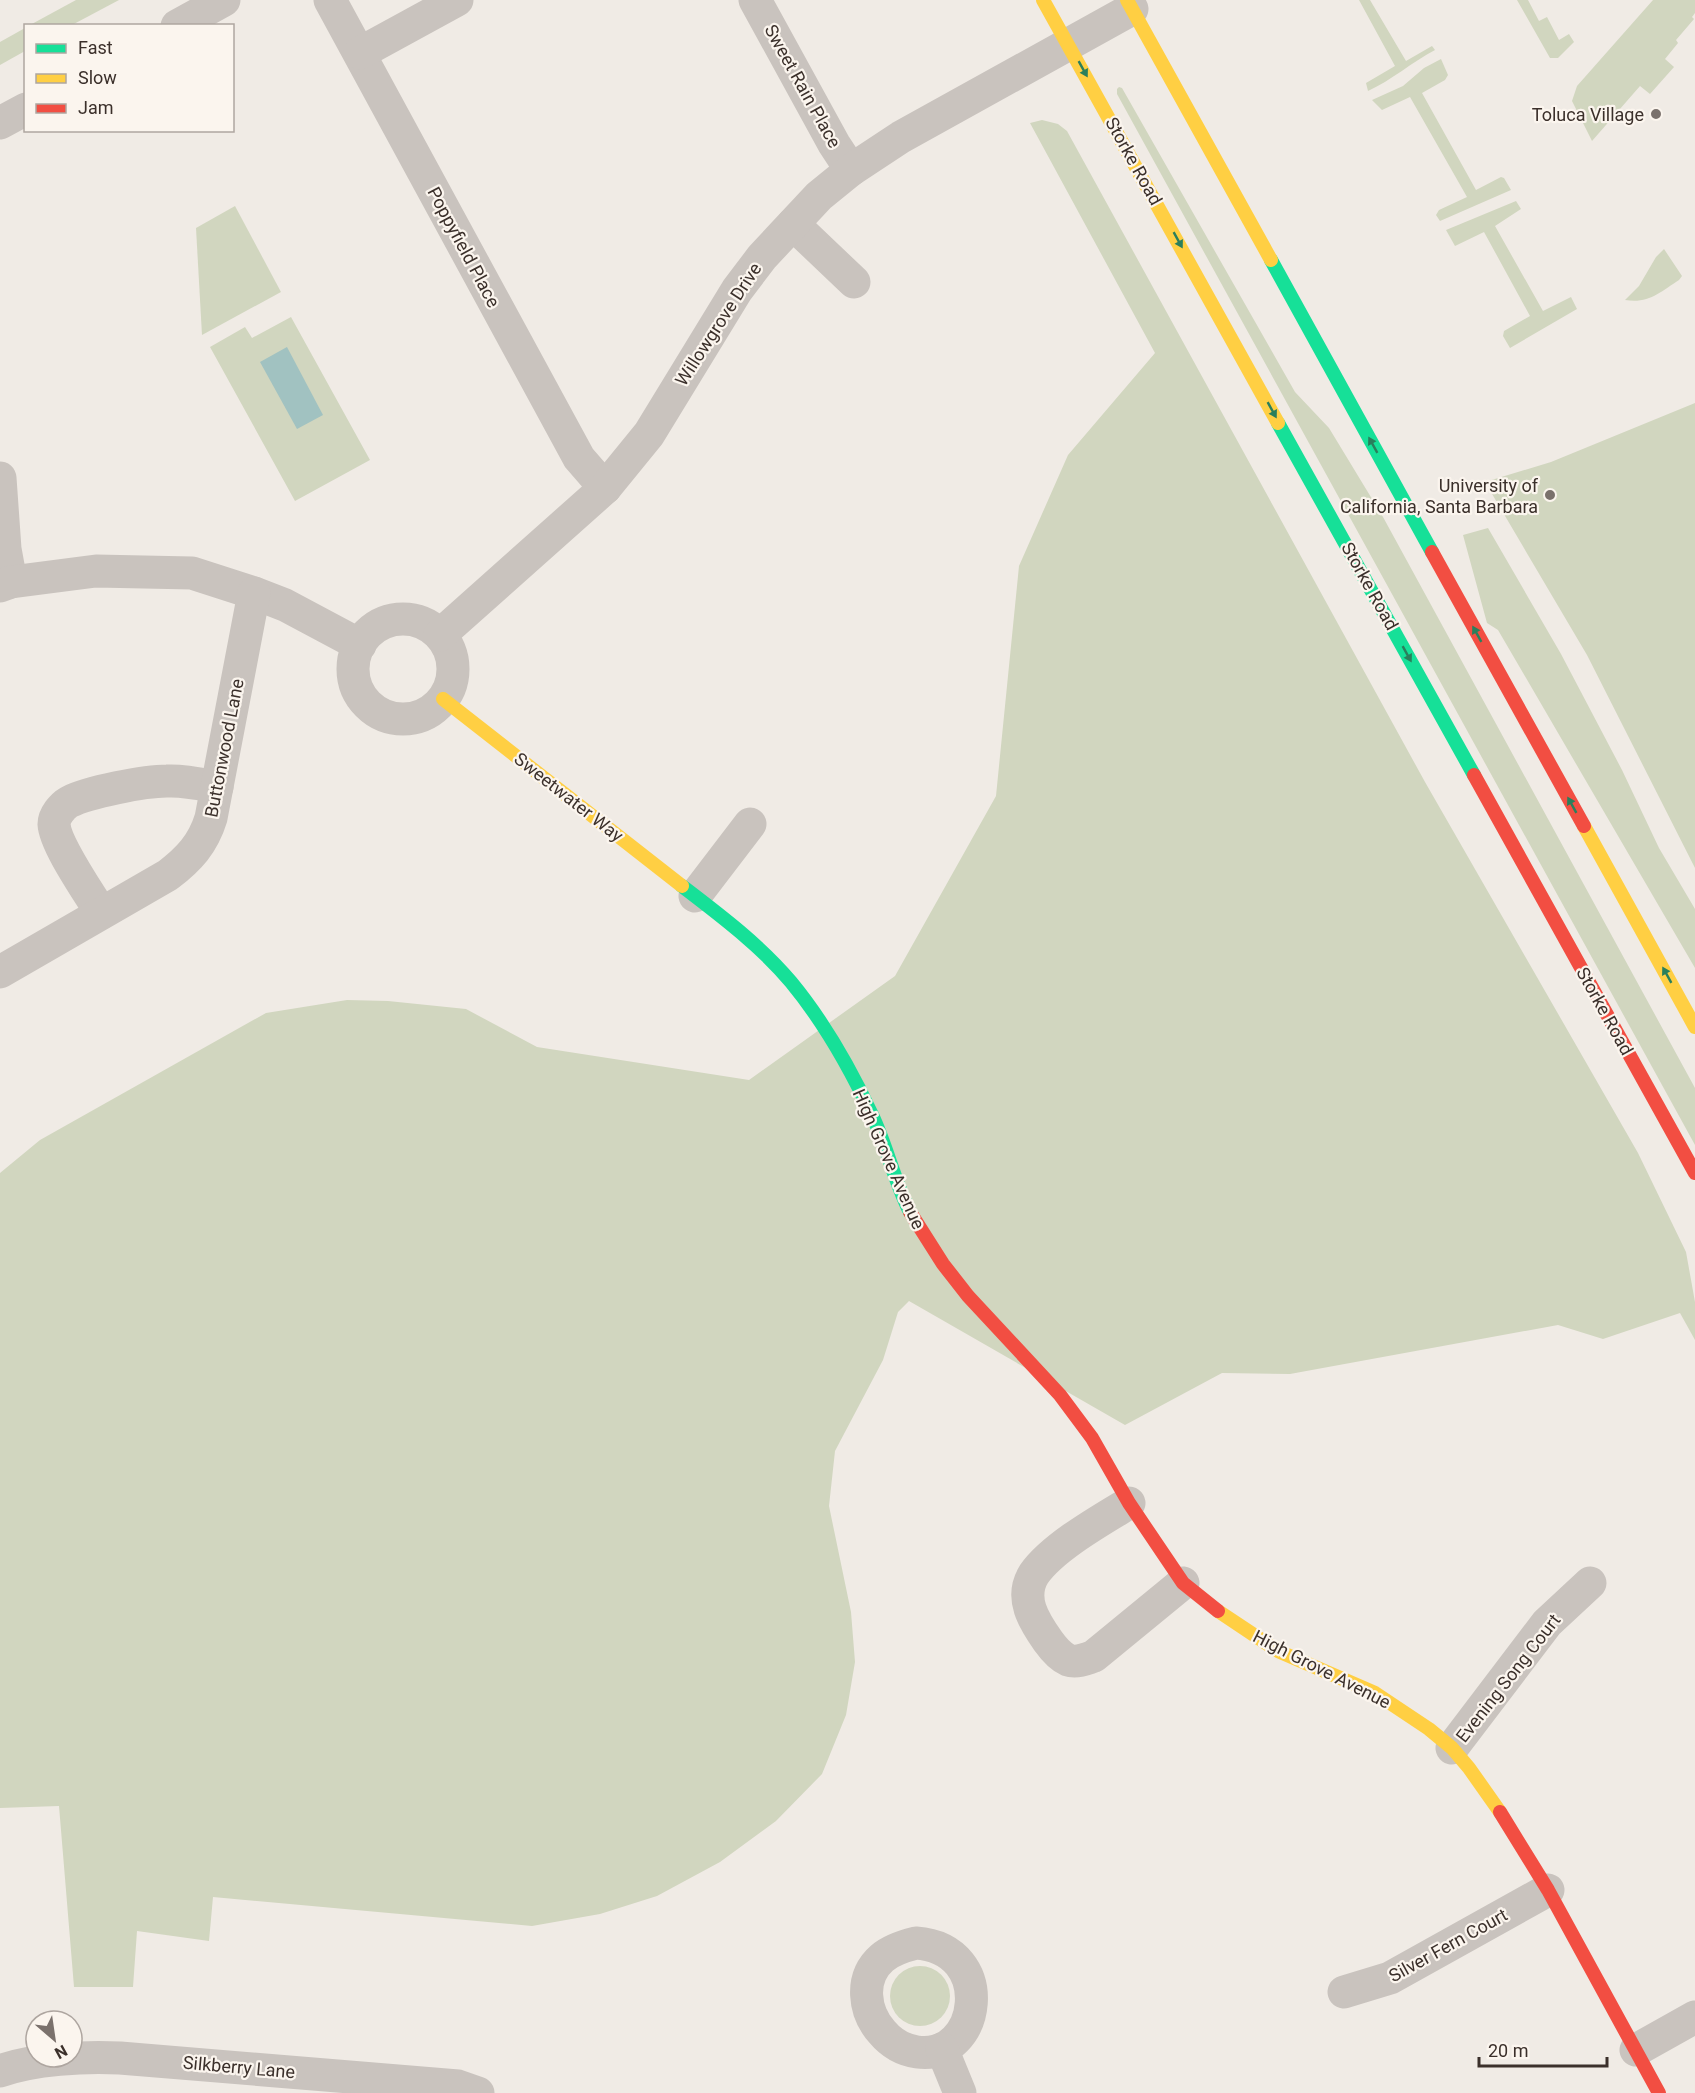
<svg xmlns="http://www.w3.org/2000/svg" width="1695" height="2093" viewBox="0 0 1695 2093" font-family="Roboto,sans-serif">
	<rect width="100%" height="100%" fill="#f0ebe5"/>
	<g fill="#d1d6bf">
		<path d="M76,0h43l-47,25h-42z"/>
		<path d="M1359,0h11l36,61 26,-15 3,4c-23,12 -43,30 -67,41l-2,-8 29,-17z"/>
		<path d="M1517,0h11l11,21 8,-4 12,23 10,-6 5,8 -16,16h-8z"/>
		<path d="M1653,0h42v13l-3,4 2,2 -18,21 2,3 -13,16 9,8 -24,27 -10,-8 -48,55 -20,-40 5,-15z"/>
		<path d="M25,28v23l-25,14v-23z"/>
		<path d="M1441,59l7,16 -3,5 -23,13 54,97 25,-13 3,1 7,12 -71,31 -4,-6 3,-5 28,-13 -57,-100 -28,13 -10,-10 31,-14 21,-18z"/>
		<path d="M1119,87l3,1 173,304 34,36 54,89 312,571v57l-578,-1051v-5z"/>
		<path d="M1042,120l16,4 9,7 358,651 213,371 48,99 9,50v38l-15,-27 -77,26 -45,-14 -268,49 -68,-1 -97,52 -216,-124 -11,11 -15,48 -48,91 -6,55 22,106 4,50 -9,53 -24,59 -46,47 -56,41 -63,34 -57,18 -68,12 -319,-29 -4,44 -72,-10 -4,56h-59l-15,-181 -59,2v-635l40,-33 226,-127 81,-13 41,1 78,8 71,38 212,33 146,-104 101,-180 23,-230 49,-111 87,-102 -125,-230z"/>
		<path d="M1516,201l5,8 -26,17 48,85 28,-14 6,12 -67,39 -7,-12 1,-5 26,-15 -46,-84 -29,14 -9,-16z"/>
		<path d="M235,206l46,86 -79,43 -6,-107z"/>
		<path d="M1664,249l18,27 -3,4c-19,12 -30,24 -54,20l14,-14 17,-29z"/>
		<path d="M291,317l79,143 -75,41 -85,-154 35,-20 7,11z"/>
		<path d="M1695,403v465l-108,-213 -102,-173 66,-20z"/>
		<path d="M1488,528l73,126 61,116 37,78 36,61v59l-197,-338 -11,-7 -24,-88z"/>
		<circle cx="920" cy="1996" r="30"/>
	</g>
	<path fill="#a1c2c1" d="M287,347l36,68 -26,14 -37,-67z"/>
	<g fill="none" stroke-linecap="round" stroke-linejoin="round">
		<g stroke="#c9c3be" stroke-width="33">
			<path d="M330,0l249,458 26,30"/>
			<path d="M755,0l79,144 17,26"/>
			<path d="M177,26l47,-26"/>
			<path d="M360,53l97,-53"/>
			<path d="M0,123l26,-14"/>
			<path d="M793,224l61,58"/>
			<path d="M0,478l5,71 6,33"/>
			<path d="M0,586l11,-4 85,-11 96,2 62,20 31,12 75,40"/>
			<circle cx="403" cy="669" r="50"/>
			<path d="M440,635l165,-147 44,-54 88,-144 25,-33 57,-61 32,-26 50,-33 231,-128"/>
			<path d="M695,896l55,-72"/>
			<path d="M101,913c-11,-19 -46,-68 -47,-89 0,-8 8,-18 15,-22 19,-10 76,-21 98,-21 17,-1 34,3 50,6"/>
			<path d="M0,972l168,-97c21,-16 35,-31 43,-57l43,-225"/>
			<path d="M1129,1503c-28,17 -76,44 -95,71 -15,24 0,47 14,67 5,7 11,15 20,19 8,3 18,-1 26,-4l89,-73"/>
			<path d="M1452,1748l95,-125 43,-40"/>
			<path d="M916,1943c82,6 65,118 1,109 -14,-2 -25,-8 -35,-20 -18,-20 -23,-54 0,-74 9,-8 22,-12 34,-15z"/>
			<path d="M1344,1992l46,-14 158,-88"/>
			<path d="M942,2049l18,44"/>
			<path d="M1636,2050l59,-33"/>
			<path d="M0,2071c33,-12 85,-15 120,-13l338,28 20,7"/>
		</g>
		<g stroke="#16e098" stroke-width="14">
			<path d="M1271,260l161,292"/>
			<path d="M1278,423l196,352"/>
			<path d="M682,886c38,29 79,60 109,96 33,40 59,86 81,133 15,31 22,66 38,97"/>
		</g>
		<g stroke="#ffcf43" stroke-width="14">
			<path d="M1043,0l235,423"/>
			<path d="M1127,0l144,260"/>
			<path d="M443,699l239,187"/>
			<path d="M1584,826l111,201"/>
			<path d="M1218,1611l60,40 97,42 54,36 23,19 17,20 31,44"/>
		</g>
		<g stroke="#f24e42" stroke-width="14">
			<path d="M1432,552l152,274"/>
			<path d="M1474,775l221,398"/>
			<path d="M910,1212l33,52 25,32 92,99 32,43 37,65 54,80 35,28"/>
			<path d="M1500,1812l48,78 111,203"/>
		</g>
	</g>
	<defs><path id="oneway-solid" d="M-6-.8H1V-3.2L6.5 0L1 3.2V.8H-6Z" transform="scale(1.5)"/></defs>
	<g fill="#2a7f5c">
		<use href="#oneway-solid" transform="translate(1083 69) rotate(61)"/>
		<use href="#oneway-solid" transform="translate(1178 240) rotate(61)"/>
		<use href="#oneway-solid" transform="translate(1272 410) rotate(61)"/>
		<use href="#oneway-solid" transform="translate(1373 445) rotate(-119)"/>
		<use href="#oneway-solid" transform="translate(1477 634) rotate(-119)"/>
		<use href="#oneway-solid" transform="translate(1407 654) rotate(61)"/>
		<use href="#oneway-solid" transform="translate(1572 805) rotate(-119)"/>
		<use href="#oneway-solid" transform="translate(1667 975) rotate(-119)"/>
	</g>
	<g fill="#7a716c" stroke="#fbf5ee" stroke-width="2">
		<circle cx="1656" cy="114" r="6"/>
		<circle cx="1550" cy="495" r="6"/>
	</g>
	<g text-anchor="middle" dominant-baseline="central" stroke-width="4.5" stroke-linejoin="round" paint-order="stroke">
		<g font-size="18" fill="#3b302b" stroke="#fbf5ee">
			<text transform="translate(803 86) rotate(61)">Sweet Rain Place</text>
			<text transform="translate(1134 161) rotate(61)">Storke Road</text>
			<text transform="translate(464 247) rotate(62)">Poppyfield Place</text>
			<text transform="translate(718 324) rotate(-57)">Willowgrove Drive</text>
			<text transform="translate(1370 586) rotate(61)">Storke Road</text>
			<text transform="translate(224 748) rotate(-79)">Buttonwood Lane</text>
			<text transform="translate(569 797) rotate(38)">Sweetwater Way</text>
			<text transform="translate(1605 1011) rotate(61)">Storke Road</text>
			<text transform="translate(889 1159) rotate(66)">High Grove Avenue</text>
			<text transform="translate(1322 1669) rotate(27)">High Grove Avenue</text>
			<text transform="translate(1508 1678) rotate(-52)">Evening Song Court</text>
			<text transform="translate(1448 1945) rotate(-29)">Silver Fern Court</text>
			<text transform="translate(239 2067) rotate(5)">Silkberry Lane</text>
		</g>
		<g font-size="18" fill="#3b302b" stroke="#fbf5ee" text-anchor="end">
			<text x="1644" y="114">Toluca Village</text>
			<text x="1538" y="485">University of<tspan x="1538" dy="21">California, Santa Barbara</tspan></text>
		</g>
	</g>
	<rect x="24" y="24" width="210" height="108" fill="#fbf5ee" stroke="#aea6a0" stroke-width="1.5"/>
	<rect x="36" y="44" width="30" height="9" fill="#16e098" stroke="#aea6a0" stroke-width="1.5"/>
	<text x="78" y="54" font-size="18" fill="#3b302b">Fast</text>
	<rect x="36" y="74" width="30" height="9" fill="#ffcf43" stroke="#aea6a0" stroke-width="1.5"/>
	<text x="78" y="84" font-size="18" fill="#3b302b">Slow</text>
	<rect x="36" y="104" width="30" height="9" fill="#f24e42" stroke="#aea6a0" stroke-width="1.5"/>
	<text x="78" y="114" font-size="18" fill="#3b302b">Jam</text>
	<g transform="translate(54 2039) rotate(151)"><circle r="28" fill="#fbf5ee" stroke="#aea6a0" stroke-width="1.5"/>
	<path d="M0-4.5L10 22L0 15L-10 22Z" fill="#7a716c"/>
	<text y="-9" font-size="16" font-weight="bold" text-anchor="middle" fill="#3b302b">N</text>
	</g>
	<path d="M1479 2057v9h128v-9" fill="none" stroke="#3b302b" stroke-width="3"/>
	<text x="1488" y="2057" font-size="18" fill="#3b302b" stroke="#fbf5ee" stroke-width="4.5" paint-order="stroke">20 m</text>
</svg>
